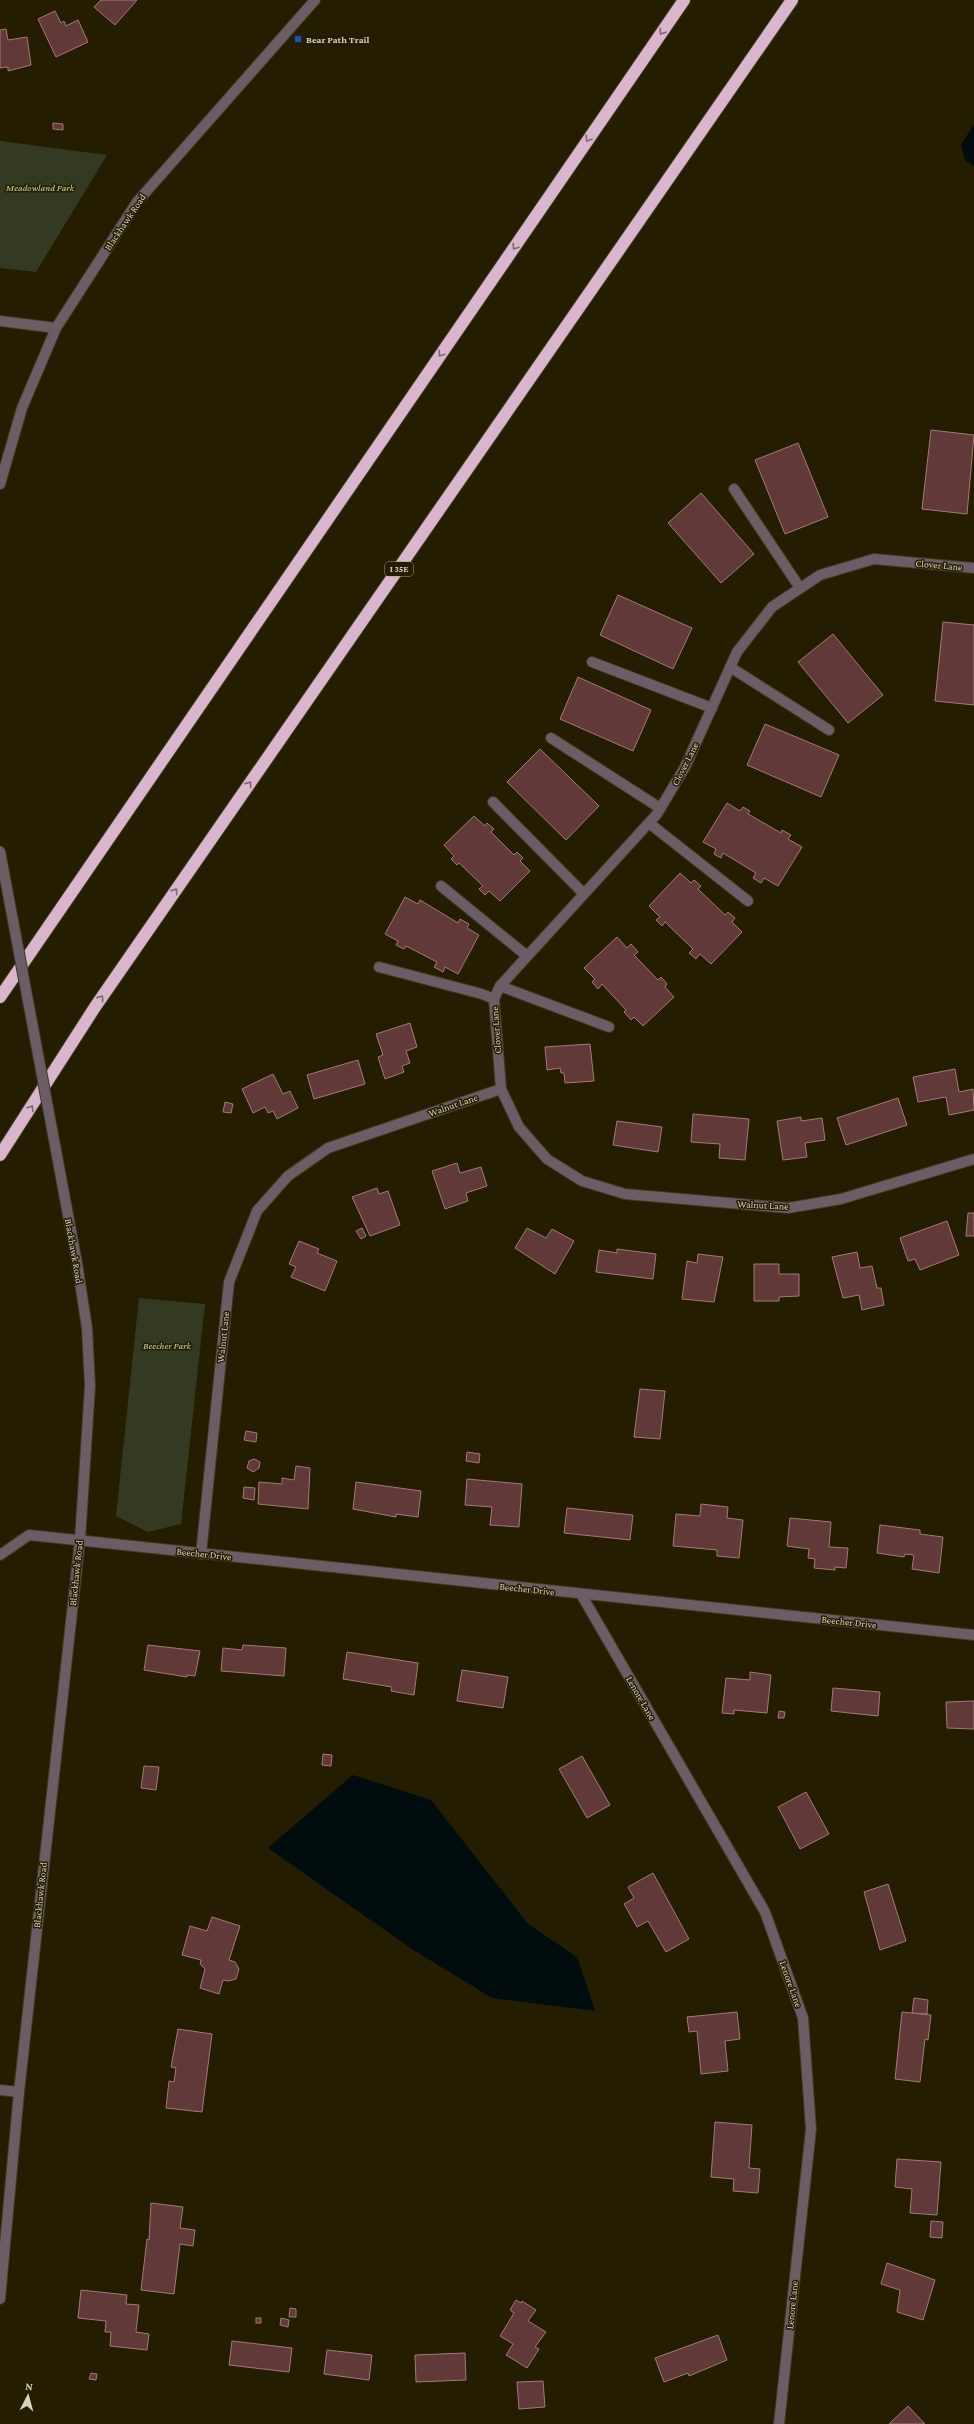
<svg xmlns="http://www.w3.org/2000/svg" width="974" height="2424" viewBox="0 0 974 2424" font-family="'Crimson Pro',serif">
	<rect width="100%" height="100%" fill="#241d00"/>
	<g fill="#343a21">
		<path d="M0,141l107,14 -71,117 -36,-4z"/>
		<path d="M139,1298l66,6 -24,220 -33,8 -32,-16z"/>
	</g>
	<g fill="#000c0e">
		<path d="M974,124v42l-9,-6 -4,-15z"/>
		<path d="M353,1775l78,25 97,124 49,33 18,54 -103,-13 -80,-49 -144,-101z"/>
	</g>
	<g fill="#603938" stroke="#a27a78">
		<path d="M101,0h36l-22,25 -21,-18z"/>
		<path d="M55,11l6,12 3,-2 2,5 12,-6 10,22 -32,15 -18,-38z"/>
		<path d="M6,29l2,11 19,-3 4,28 -23,6v-4l-8,1v-38z"/>
		<path d="M53,123l10,1v6l-10,-1z"/>
		<path d="M931,430l43,5 -7,79 -45,-5z"/>
		<path d="M798,443l30,74 -43,17 -30,-74z"/>
		<path d="M701,493l53,61 -33,29 -53,-60z"/>
		<path d="M618,595l74,33 -19,41 -73,-34z"/>
		<path d="M943,622l31,3v80l-39,-4z"/>
		<path d="M833,634l50,61 -35,28 -50,-61z"/>
		<path d="M578,677l73,33 -18,41 -73,-32z"/>
		<path d="M765,724l74,31 -18,42 -74,-32z"/>
		<path d="M540,749l59,57 -33,34 -59,-58z"/>
		<path d="M727,803l13,8 3,-4 7,4 -2,3 33,19 1,-3 9,5 -3,4 14,8 -24,39 -14,-8 -3,5 -8,-5 3,-5 -33,-20 -2,5 -7,-4 2,-5 -13,-7z"/>
		<path d="M474,816l11,10 2,-3 7,6 -3,3 23,23 3,-3 6,6 -3,3 10,10 -30,30 -11,-10 -4,4 -6,-6 4,-3 -24,-23 -2,2 -6,-6 3,-3 -10,-11z"/>
		<path d="M680,873l11,10 3,-3 7,6 -3,3 27,26 3,-3 7,6 -3,4 10,10 -31,32 -11,-10 -4,5 -7,-6 4,-4 -28,-27 -3,4 -6,-6 4,-3 -11,-11z"/>
		<path d="M405,897l13,7 2,-4 38,23 2,-4 9,5 -2,4 12,7 -21,39 -13,-7 -2,5 -9,-5 3,-5 -31,-16 -2,3 -8,-4 2,-4 -13,-7z"/>
		<path d="M617,937l10,11 4,-4 7,8 -4,3 24,25 3,-3 6,7 -2,3 9,10 -31,29 -9,-9 -3,3 -7,-8 2,-2 -24,-26 -4,5 -6,-7 3,-3 -11,-11z"/>
		<path d="M410,1023l7,24 -11,4 4,12 -8,3 2,6 -19,7 -7,-22 5,-2 -7,-21z"/>
		<path d="M590,1044l4,37 -29,2 -1,-10h-3l-1,-5 -13,2 -2,-23z"/>
		<path d="M358,1060l7,24 -51,15 -7,-24z"/>
		<path d="M955,1069l4,23 14,-3 1,21 -25,5 -3,-18 -28,5 -5,-25z"/>
		<path d="M273,1074l10,20 7,-3 8,17 -21,11 -4,-8 -5,2 -3,-6 -12,6 -11,-24z"/>
		<path d="M898,1098l9,27 -61,20 -9,-27z"/>
		<path d="M225,1102l8,2 -2,9 -8,-1z"/>
		<path d="M693,1114l56,5 -4,41 -26,-2 1,-14 -29,-2z"/>
		<path d="M801,1117v4l21,-3 3,22 -20,3 2,14 -24,3 -6,-39z"/>
		<path d="M617,1121l45,6 -4,25 -45,-7z"/>
		<path d="M457,1163l3,10 21,-6 6,19 -21,7 2,8 -23,8 -13,-38z"/>
		<path d="M377,1188l2,6 9,-3 12,34 -30,11 -18,-39z"/>
		<path d="M968,1213h6v23h-8z"/>
		<path d="M947,1221l12,34 -39,15 -5,-11 -7,2 -8,-23z"/>
		<path d="M362,1228l4,8 -5,3 -5,-8z"/>
		<path d="M527,1228l19,10 6,-9 22,12 -19,33 -40,-26z"/>
		<path d="M299,1241l20,8 -2,4 20,8 -12,30 -34,-14 5,-10 -7,-3z"/>
		<path d="M617,1249l39,5 -3,25 -57,-7 3,-22 18,3z"/>
		<path d="M857,1252l3,16 12,-2 5,22h4l3,17 -22,5 -3,-15 -16,3 -11,-41z"/>
		<path d="M698,1254l25,3 -9,45 -32,-3 5,-38 10,2z"/>
		<path d="M754,1264h25v10h20v22l-20,1v4h-25z"/>
		<path d="M640,1389l25,2 -5,48 -26,-2z"/>
		<path d="M246,1431l11,2 -1,9 -12,-2z"/>
		<path d="M467,1452l13,2 -1,9 -13,-2z"/>
		<path d="M254,1459l6,3 -1,6 -6,4 -6,-4 2,-7z"/>
		<path d="M296,1466l14,2 -2,41 -50,-5 1,-22 23,2v-6l12,2z"/>
		<path d="M467,1479l55,5 -3,43 -29,-2 2,-18 -27,-2z"/>
		<path d="M356,1482l65,9 -3,26 -22,-3v3l-43,-8z"/>
		<path d="M244,1487l11,1 -1,12 -11,-2z"/>
		<path d="M701,1504l27,3 -1,11 16,2 -4,38 -22,-2v-6l-44,-4 3,-32 24,2z"/>
		<path d="M567,1508l66,7 -3,25 -66,-7z"/>
		<path d="M790,1518l41,4 -2,25 19,1 -2,20 -11,-1v3l-21,-2 1,-9 -7,-1 1,-9 -22,-3z"/>
		<path d="M880,1525l40,5v4l23,3 -4,36 -27,-4 2,-14 -9,-1 -1,3 -27,-4z"/>
		<path d="M148,1645l52,6 -5,25 -8,-1v2l-43,-7z"/>
		<path d="M243,1645l43,3 -2,28 -63,-5 2,-23 19,2z"/>
		<path d="M347,1652l71,11 -4,32 -23,-4 1,-4 -49,-8z"/>
		<path d="M462,1670l46,7 -5,31 -46,-7z"/>
		<path d="M750,1672l21,3 -4,38 -33,-3v4l-12,-1 4,-35 24,2z"/>
		<path d="M833,1688l47,4 -2,24 -47,-5z"/>
		<path d="M974,1701v28l-27,-1 -1,-26z"/>
		<path d="M779,1711l6,1 -1,6h-6z"/>
		<path d="M323,1754l9,1 -1,11 -9,-1z"/>
		<path d="M582,1756l28,49 -23,13 -28,-49z"/>
		<path d="M144,1766l15,1 -3,23 -15,-2z"/>
		<path d="M806,1792l23,42 -29,15 -22,-42z"/>
		<path d="M653,1873l36,66 -23,13 -18,-31 -11,6 -13,-23 10,-6 -6,-11z"/>
		<path d="M888,1884l18,57 -26,9 -16,-58z"/>
		<path d="M212,1917l28,9 -11,34 6,2 4,7 -3,10 -8,2 -5,-1 -4,14 -19,-6 5,-19 -5,-5 1,-4 -19,-5 8,-29 17,5z"/>
		<path d="M914,1998l14,2 -1,14 -15,-1z"/>
		<path d="M737,2012l3,27 -15,2 3,30 -27,3 -4,-43 -8,1 -2,-15z"/>
		<path d="M902,2012l29,3 -3,25 -3,-1 -5,43 -25,-3z"/>
		<path d="M178,2029l34,5 -10,78 -36,-4 3,-27 5,1 2,-14 -5,-1z"/>
		<path d="M715,2122l37,3 -3,43 11,1 -2,24 -25,-2 1,-12 -23,-2z"/>
		<path d="M897,2159l44,3 -4,53 -27,-2 2,-24 -17,-2z"/>
		<path d="M151,2203l32,4 -3,21 15,2 -2,16 -13,-2 -6,50 -33,-4 6,-51 2,1z"/>
		<path d="M931,2221l12,1 -1,16 -12,-1z"/>
		<path d="M887,2263l48,17 -12,40 -26,-8 3,-22 -19,-6z"/>
		<path d="M81,2290l46,5 -1,9 13,1 -3,27 13,2 -2,16 -37,-4 1,-14h-6l1,-11 -28,-3z"/>
		<path d="M516,2300l5,3 1,-2 14,9 -8,11 18,11 -11,15 4,2 -12,19 -21,-13 7,-11 -13,-8 14,-23 -4,-3z"/>
		<path d="M290,2308l6,1v8h-7z"/>
		<rect x="256" y="2318" width="5" height="5"/>
		<path d="M281,2318l8,2 -1,7 -8,-2z"/>
		<path d="M718,2335l9,25 -38,16 -1,-3 -24,9 -9,-24z"/>
		<path d="M232,2341l60,7 -3,24 -60,-7z"/>
		<path d="M327,2350l45,5 -3,25 -45,-6z"/>
		<path d="M465,2353l1,27 -50,2 -1,-27z"/>
		<path d="M91,2373l6,1 -1,6 -7,-1z"/>
		<path d="M543,2381l2,26 -26,2 -2,-27z"/>
		<path d="M908,2406l17,18h-36z"/>
	</g>
	<g fill="none" stroke-linecap="round" stroke-linejoin="round">
		<g stroke="#403a1f" stroke-width="12">
			<g id="minor">
				<path d="M0,321l56,7"/>
				<path d="M0,484l22,-76 34,-80 81,-126 178,-202"/>
				<path d="M734,489l66,99"/>
				<path d="M974,568l-100,-9 -54,16 -48,32 -35,45 -52,115 -28,47 -157,172 -6,13 7,90 18,38 28,32 35,22 43,13 163,14 53,-9 133,-40"/>
				<path d="M592,662l120,46"/>
				<path d="M730,667l99,63"/>
				<path d="M551,738l109,70"/>
				<path d="M493,802l91,92"/>
				<path d="M649,823l99,78"/>
				<path d="M441,886l86,70"/>
				<path d="M379,967l103,27 12,5"/>
				<path d="M500,986l109,41"/>
				<path d="M201,1554l28,-272 28,-71 31,-35 40,-28 173,-59"/>
				<path d="M0,1555l29,-20 19,2 926,98"/>
				<path d="M581,1594l184,318 38,106 8,111 -32,295"/>
				<path d="M0,2090l19,2"/>
				<path d="M0,2299l19,-207 61,-552 10,-154 -3,-58 -10,-65"/>
			</g>
		</g>
		<g stroke="#403a1f" stroke-width="14">
			<g id="highway">
				<path d="M0,997l684,-997"/>
				<path d="M0,1155l95,-148 697,-1007"/>
			</g>
		</g>
		<use href="#minor" stroke="#6a5d66" stroke-width="10"/>
		<use href="#highway" stroke="#d9b6cd" stroke-width="12"/>
		<g stroke="#403a1f" stroke-width="12" stroke-linecap="butt">
			<path id="minor-bridge" d="M0,851l77,412"/>
		</g>
		<use href="#minor-bridge" stroke="#6a5d66" stroke-width="10"/>
	</g>
	<defs><path id="oneway-chevron" d="M-2-3.5L2.5 0L-2 3.5" fill="none" stroke-width="1.6" stroke-linecap="round" stroke-linejoin="round"/></defs>
	<g stroke="#7e6a66">
		<use href="#oneway-chevron" transform="translate(662 32) rotate(124)"/>
		<use href="#oneway-chevron" transform="translate(588 139) rotate(124)"/>
		<use href="#oneway-chevron" transform="translate(515 247) rotate(124)"/>
		<use href="#oneway-chevron" transform="translate(441 354) rotate(124)"/>
		<use href="#oneway-chevron" transform="translate(249 784) rotate(-55)"/>
		<use href="#oneway-chevron" transform="translate(175 891) rotate(-55)"/>
		<use href="#oneway-chevron" transform="translate(101 998) rotate(-55)"/>
		<use href="#oneway-chevron" transform="translate(31 1108) rotate(-57)"/>
	</g>
	<rect fill="#1a4fb4" stroke="#241d00" stroke-width="1.5" x="294" y="35" width="8" height="8" rx="2"/>
	<g text-anchor="middle" dominant-baseline="central" stroke-width="3" stroke-linejoin="round" paint-order="stroke">
		<rect fill="#241d00" stroke="#a19c86" stroke-width="1" x="385" y="562" width="28" height="14" rx="3"/>
		<g font-size="9" font-weight="bold" fill="#d6d2c0">
			<text x="399" y="569">I 35E</text>
		</g>
		<g font-size="10" font-weight="bold" fill="#d6d2c0" stroke="#241d00" text-anchor="start">
			<text x="306" y="39">Bear Path Trail</text>
		</g>
		<g font-size="10" font-style="italic" fill="#c4d596" stroke="#241d00">
			<text x="40" y="187">Meadowland Park</text>
			<text x="167" y="1345">Beecher Park</text>
		</g>
		<g font-size="10" fill="#d6d2c0" stroke="#241d00">
			<text transform="translate(125 222) rotate(-56)">Blackhawk Road</text>
			<text transform="translate(939 565) rotate(5)">Clover Lane</text>
			<text transform="translate(685 764) rotate(-63)">Clover Lane</text>
			<text transform="translate(496 1030) rotate(-94)">Clover Lane</text>
			<text transform="translate(453 1105) rotate(-19)">Walnut Lane</text>
			<text transform="translate(763 1205) rotate(3)">Walnut Lane</text>
			<text transform="translate(74 1251) rotate(80)">Blackhawk Road</text>
			<text transform="translate(223 1337) rotate(-84)">Walnut Lane</text>
			<text transform="translate(204 1554) rotate(6)">Beecher Drive</text>
			<text transform="translate(76 1573) rotate(-84)">Blackhawk Road</text>
			<text transform="translate(527 1589) rotate(6)">Beecher Drive</text>
			<text transform="translate(849 1622) rotate(6)">Beecher Drive</text>
			<text transform="translate(641 1698) rotate(60)">Lenore Lane</text>
			<text transform="translate(40 1895) rotate(-84)">Blackhawk Road</text>
			<text transform="translate(791 1984) rotate(70)">Lenore Lane</text>
			<text transform="translate(792 2305) rotate(-84)">Lenore Lane</text>
		</g>
	</g>
	<g transform="translate(28 2396) rotate(6)" stroke="#241d00" stroke-width="3" paint-order="stroke">
	<path d="M0-3L7 15L0 10L-7 15Z" fill="#d6d2c0"/>
	<text y="-6" font-size="11" font-weight="bold" text-anchor="middle" fill="#d6d2c0">N</text>
	</g>
</svg>
